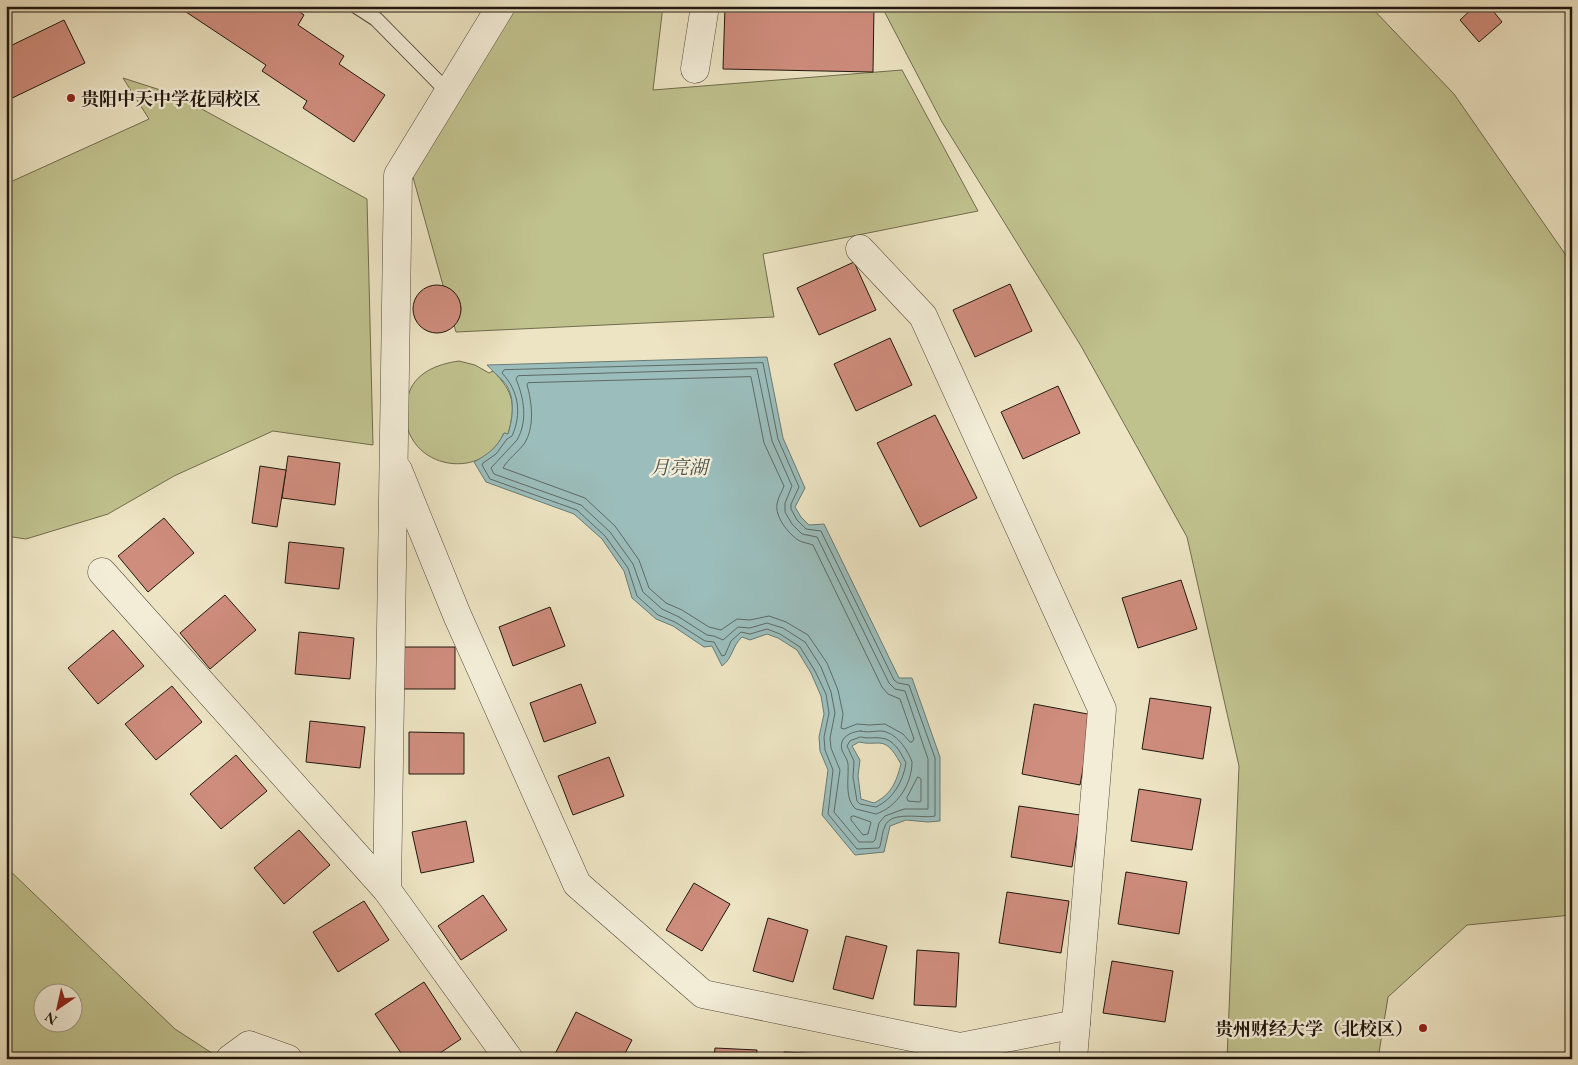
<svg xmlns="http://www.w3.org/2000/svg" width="1578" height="1065" viewBox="0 0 1578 1065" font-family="'EB Garamond','Noto Serif SC',serif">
	<rect width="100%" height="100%" fill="#ede4c3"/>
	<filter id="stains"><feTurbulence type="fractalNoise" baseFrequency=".004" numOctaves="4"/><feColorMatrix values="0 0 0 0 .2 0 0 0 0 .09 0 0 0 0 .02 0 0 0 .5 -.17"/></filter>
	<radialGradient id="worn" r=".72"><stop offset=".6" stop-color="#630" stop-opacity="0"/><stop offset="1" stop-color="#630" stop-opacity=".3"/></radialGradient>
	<g fill="#c0c28e" stroke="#706c4e" fill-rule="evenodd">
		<path d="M510,6h153l-10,84 249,-20 76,141 -215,43 11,63 -318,15 -45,-162z"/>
		<path d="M884,6h486l84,88 118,170v651l-105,10 -79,72 -10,62h-151l12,-293 -52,-229 -106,-191 -139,-224 -59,-113z"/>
		<path d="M123,78l53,17 191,104 6,246 -100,-14 -99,45 -66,38 -82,25 -20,-3v-352l143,-65z"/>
		<path d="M459,361l16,4 14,8 4,-2c21,21 23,34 15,63l-4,-1c-7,16 -20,27 -37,30 -25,4 -50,-8 -59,-33 -2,-5 -1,-13 -1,-19 0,-4 -1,-11 1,-15 6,-23 29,-32 51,-35z"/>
		<path d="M6,867l169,162 46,30h-215zM42,992h30v30h-30z"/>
	</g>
	<path fill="#9bbdbb" stroke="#6a7b76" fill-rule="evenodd" d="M767,357l16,81 22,50 -10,19 6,10 8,8 15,-1 75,154h13l28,79v64l-12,1 -22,-2 -16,6 -6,26 -29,3 -33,-40 6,-45 -8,-19 -1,-14 5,-23 -3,-18 -10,-23 -14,-23 -19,-12 -11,-4 -17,6 -8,-3c-10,9 -9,21 -20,29l-10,-20 -8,1 -31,-21 -17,-7 -24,-21 -8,-27 -22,-32 -28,-25 -88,-32 -12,-20c14,-8 23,-14 30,-29l4,1c5,-16 8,-38 -4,-52 -5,-6 -12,-11 -17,-17zM859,742c8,2 13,1 20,1 11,0 17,13 22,21 -5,18 -9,30 -27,39l-13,-4 -3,-23 2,-16 -8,-14z"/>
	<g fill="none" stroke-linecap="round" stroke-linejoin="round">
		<g stroke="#5e6a65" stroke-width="1">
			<path d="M763,363l15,76 21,48 -8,17v5l6,11 9,9 15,2 73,149 4,3 11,2 26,73v58c-12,3 -44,-6 -50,10 -3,6 -3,13 -5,20l-1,2 -22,1 -29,-35 5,-44 -8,-20 -1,-13 5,-24 -3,-19 -11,-23 -15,-24 -20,-13 -13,-5 -17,5 -9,-2 -10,9 -6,14 -3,1 -8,-14 -9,-1 -30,-19 -17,-7 -21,-19 -9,-28 -23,-32 -28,-26 -87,-31 -8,-14 1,-2 13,-9 11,-15 5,-3c10,-22 7,-45 -10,-63l2,-3z"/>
			<path d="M757,369l15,72 20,45 -7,17v9l7,12 10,10 15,3 72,146 6,6 10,2 23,68v50h-24l-19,7 -6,7 -4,17 -2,2h-14l-25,-30 6,-42 -9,-22 -1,-10 5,-25 -4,-21 -10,-25 -16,-25 -22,-14 -16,-5 -17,5 -12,-1 -15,13 -9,-4 -7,-1 -28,-18 -17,-8 -19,-17 -10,-28 -23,-32 -29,-27 -87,-31 -3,-6 26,-28c11,-19 7,-42 -1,-61l2,-3z"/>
			<path d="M751,377l13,66 20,43c-2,6 -6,11 -7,18 -2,13 11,29 21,36 5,3 10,3 15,5l69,142 6,7 12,5 14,40 -2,3h-2l-7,-8 -18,-10 -16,1 -12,-1 -13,5 -3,-1 2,-14 -5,-24 -11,-27 -19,-28 -22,-13 -17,-6 -19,4 -13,-1 -16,11 -12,-3 -27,-17 -16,-7 -17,-15 -10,-28 -24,-34 -30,-28 -82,-30c5,-9 15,-16 21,-24 11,-16 8,-42 3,-59l1,-2z"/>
			<path d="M861,731c7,2 13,0 20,0 15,1 27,19 31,31 0,22 -15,45 -36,52l-20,-5c-12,-10 -7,-31 -8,-45 -1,-8 -9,-13 -6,-22 2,-7 12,-11 19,-11z"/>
			<path d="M861,737c7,2 13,0 20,1 13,1 20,15 25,25 -3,19 -13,36 -30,44l-16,-3 -3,-3 -4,-24 1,-16 -7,-15 3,-5z"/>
			<path d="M918,777l3,2v22l-2,1 -11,-1 -1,-3z"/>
			<path d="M854,816l17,6 -3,12 -5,1 -12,-15v-3z"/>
		</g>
	</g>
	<g fill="#cf8d7d" stroke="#21170f">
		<path d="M177,6h114l13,9 -6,10 46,31 -5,8 46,31 -31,47 -51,-34 4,-7 -45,-30 4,-6z"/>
		<path d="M725,6h149l-1,66 -150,-3z"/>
		<path d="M1475,6h14l13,16 -23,20 -19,-22z"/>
		<path d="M64,20l21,43 -79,38v-53z"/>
		<path d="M854,262l22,48 -57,25 -22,-47z"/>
		<path d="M1010,284l22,47 -57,26 -22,-47z"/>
		<circle cx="437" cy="309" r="24"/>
		<path d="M890,338l22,47 -56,26 -22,-47z"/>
		<path d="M1058,386l22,47 -57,26 -22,-47z"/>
		<path d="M935,415l42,83 -57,29 -43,-84z"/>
		<path d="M288,456l52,7 -5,42 -53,-7z"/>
		<path d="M260,466l26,4 -9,57 -25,-4z"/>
		<path d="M164,518l30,35 -46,39 -30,-36z"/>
		<path d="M289,542l55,6 -5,41 -54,-6z"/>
		<path d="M1181,580l16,49 -59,19 -16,-50z"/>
		<path d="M225,595l31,35 -46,39 -30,-36z"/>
		<path d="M550,607l15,39 -52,20 -14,-39z"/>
		<path d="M113,630l31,36 -46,38 -30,-36z"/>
		<path d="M299,632l55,6 -4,41 -55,-5z"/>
		<rect x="400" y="647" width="55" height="42"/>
		<path d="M581,684l15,39 -52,19 -14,-39z"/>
		<path d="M172,686l30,36 -46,38 -31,-36z"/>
		<path d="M1150,698l61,9 -8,52 -61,-10z"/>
		<path d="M1034,704l59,11 -13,70 -58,-11z"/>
		<path d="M310,721l55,6 -5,41 -54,-6z"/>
		<path d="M409,732l55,1v41h-55z"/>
		<path d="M236,755l31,36 -46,38 -31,-35z"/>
		<path d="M609,757l15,39 -51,19 -15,-39z"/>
		<path d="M1139,789l62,10 -9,51 -61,-9z"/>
		<path d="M1019,806l61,9 -8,52 -61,-10z"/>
		<path d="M466,821l8,41 -53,11 -9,-41z"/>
		<path d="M299,830l31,35 -46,39 -30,-36z"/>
		<path d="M1126,872l61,10 -8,52 -61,-10z"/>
		<path d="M694,883l36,21 -28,47 -36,-21z"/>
		<path d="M1007,892l62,9 -8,52 -62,-10z"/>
		<path d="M483,895l24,35 -46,30 -23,-34z"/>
		<path d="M364,901l25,39 -51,32 -25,-40z"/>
		<path d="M768,918l40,12 -15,52 -40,-11z"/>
		<path d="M846,936l41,10 -14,53 -40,-10z"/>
		<path d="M917,950l42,3 -3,54 -42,-2z"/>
		<path d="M1112,961l61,10 -8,51 -62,-9z"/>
		<path d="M424,982l37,57 -30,20h-26l-30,-45z"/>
		<path d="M576,1012l56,28 -10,19h-64l-4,-3z"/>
		<path d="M715,1048l42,2 -1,9h-42z"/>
		<path d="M784,1052l42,2 -1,5h-42z"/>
		<path d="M1102,1053l36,6h-37z"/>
		<path d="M867,1056l42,2v1h-42z"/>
	</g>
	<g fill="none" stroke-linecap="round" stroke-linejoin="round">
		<g stroke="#544a3c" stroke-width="16">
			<path id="lane" d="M356,6l20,13 73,74"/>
		</g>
		<g stroke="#544a3c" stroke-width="29">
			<g id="street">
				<path d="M501,6l-103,169 -11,715 122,169"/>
				<path d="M695,69l10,-63"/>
				<path d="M860,249l63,67 179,393 -29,350"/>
				<path d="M398,470l59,145 120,269 126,110 257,53 116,-23"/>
				<path d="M102,572l285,318"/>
				<path d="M230,1059l19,-14 39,14"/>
			</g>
		</g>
		<use href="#lane" stroke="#f3edd8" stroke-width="14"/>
		<use href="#street" stroke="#f3edd8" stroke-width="28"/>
	</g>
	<g fill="#8f2418" stroke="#f3edd8" stroke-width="2">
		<circle cx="71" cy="98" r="5"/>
		<circle cx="1423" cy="1028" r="5"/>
	</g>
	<g text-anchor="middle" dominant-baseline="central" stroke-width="4.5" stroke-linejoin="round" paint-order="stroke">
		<g font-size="18" font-weight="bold" fill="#21170f" stroke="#f3edd8" text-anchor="start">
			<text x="81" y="98">贵阳中天中学花园校区</text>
			<text x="1413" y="1028" text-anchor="end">贵州财经大学（北校区）</text>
		</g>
		<g font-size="19" font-style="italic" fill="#4c514b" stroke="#f3edd8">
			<text x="679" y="467">月亮湖</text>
		</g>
	</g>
	<rect width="1578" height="1065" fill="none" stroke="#ede4c3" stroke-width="25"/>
	<rect x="8" y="8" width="1563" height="1050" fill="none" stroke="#21170f" stroke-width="2.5"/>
	<rect x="12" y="12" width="1553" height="1040" fill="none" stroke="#21170f"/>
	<g transform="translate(58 1008) rotate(214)"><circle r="24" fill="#f3edd8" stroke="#9f9788"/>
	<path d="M0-4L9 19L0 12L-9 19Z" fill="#8f2418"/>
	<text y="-8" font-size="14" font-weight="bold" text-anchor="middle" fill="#21170f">N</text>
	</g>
	<rect width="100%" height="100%" filter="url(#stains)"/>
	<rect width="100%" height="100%" fill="url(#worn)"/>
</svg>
